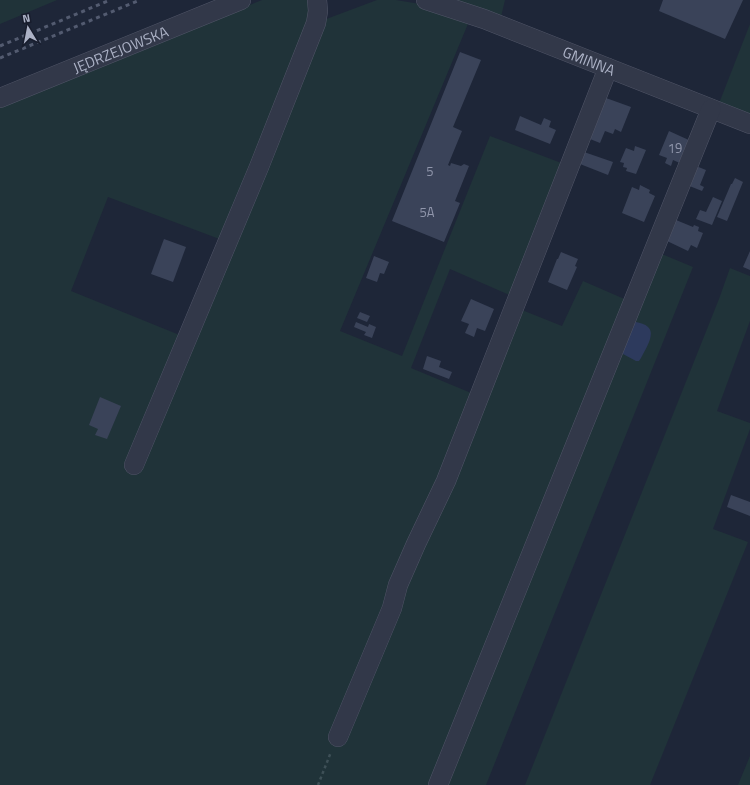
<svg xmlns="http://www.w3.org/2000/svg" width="750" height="785" viewBox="0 0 750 785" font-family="'Titillium Web',sans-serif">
	<rect width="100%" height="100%" fill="#1e2638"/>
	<g fill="#203339" fill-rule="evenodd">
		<path d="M0,0h57l-57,24z"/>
		<path d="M262,0h50v9l-90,231 -114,-43 -37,94 111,45 -57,134 13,5 56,-134 127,-320 56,-21h19l24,4 50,15 -130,312 62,25 88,-220 74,28 -50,133 -64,-28 -39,99 65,27 41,-87 45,18 21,-45 46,20 -197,484h-432v-679z"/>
		<path d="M441,0h64l-5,21z"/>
		<path d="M750,24v95l-32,-13z"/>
		<path d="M657,252l36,15 -207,518h-44zM636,322l4,2 11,11 -12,26z"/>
		<path d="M730,268l20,8v45l-33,90 33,12v6l-37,100 35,13 -98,243h-125l194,-486z"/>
		<path d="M750,756v29h-12z"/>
	</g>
	<path fill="#2d3a5d" d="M636,322c4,1 9,2 12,5 8,7 -3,23 -7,31l-2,3h-3l-13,-7v-8l7,-22z"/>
	<g fill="#3a4359">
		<path d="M663,0h80l-18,39 -66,-28z"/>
		<path d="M460,52l21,8 -28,67 9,4 -14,34 2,1 1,-3 10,3 3,-2 5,2 -14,35 5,2 -16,39 -52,-21z"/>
		<path d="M606,98l25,9 -10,25 -6,-3 -2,5 -8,-3 -5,12 -10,-4z"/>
		<path d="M520,116l21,9 3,-7 7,3 -2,6 7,3 -6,14 -35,-14z"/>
		<path d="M669,131l22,10 -9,23 -9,-4 -2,6 -6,-3 2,-5 -8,-3z"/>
		<path d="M635,146l11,4 -10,24 -10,-3 1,-3 -4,-1 1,-4 -4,-1 6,-14 8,3z"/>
		<path d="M584,152l29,10 -5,13 -28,-11z"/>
		<path d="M696,166l10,4 -6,15 4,2 -2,4 -15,-6z"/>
		<path d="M735,178l8,4 -16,39 -10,-4 14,-33h1z"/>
		<path d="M640,185l10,5 -1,3 6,3 -11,26 -22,-9 10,-26 7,3z"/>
		<path d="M713,197l9,4 -10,24 -16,-6 4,-9 6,2z"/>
		<path d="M676,220l17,7 1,-2 5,2 -1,4 5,2 -6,15 -6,-3 -3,6 -21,-10z"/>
		<path d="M164,239l22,8 -13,35 -22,-8z"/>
		<path d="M750,251v19l-7,-3z"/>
		<path d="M561,252l17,7 -3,7 2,1 -10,23 -19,-8 9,-23h1z"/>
		<path d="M374,256l15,6 -5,12 -4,-1 -3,9 -11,-4z"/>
		<path d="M471,299l23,10 -9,22 -8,-3 -3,9 -9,-4 4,-9 -8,-3z"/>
		<path d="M360,312l10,4 -3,6 -10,-4z"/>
		<path d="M356,322l12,5 1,-3 7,3 -4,11 -8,-3 2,-3 -12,-5z"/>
		<path d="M427,356l14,5 -2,6 13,5 -3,7 -26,-10z"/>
		<path d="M100,397l21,9 -14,33 -12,-4 3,-6 -9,-4z"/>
		<path d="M731,495l19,7v14l-23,-9z"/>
	</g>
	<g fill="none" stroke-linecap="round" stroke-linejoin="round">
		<g stroke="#505567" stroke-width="20">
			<g id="minor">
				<path id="s1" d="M426,0l58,19 266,105"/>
				<path id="s2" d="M0,98l241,-98"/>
				<path d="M134,465l125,-298 57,-144 2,-12 -1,-11"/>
				<path d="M338,737l54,-129 6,-23 18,-41 30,-63 162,-413"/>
				<path d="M438,785l273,-676"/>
			</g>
		</g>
		<path stroke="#3e5057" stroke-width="2.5" stroke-dasharray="3 3" stroke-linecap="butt" d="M318,785l13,-33"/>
		<use href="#minor" stroke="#323849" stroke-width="19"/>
		<g stroke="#535b70" stroke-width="3" stroke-dasharray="4 4" stroke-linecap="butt">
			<path d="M0,46l110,-46"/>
			<path d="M0,58l140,-58"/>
		</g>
	</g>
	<g text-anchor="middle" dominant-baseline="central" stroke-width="3" stroke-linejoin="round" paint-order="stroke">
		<g font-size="13" fill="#9096ab">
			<text x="675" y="148">19</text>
			<text x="430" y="171">5</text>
			<text x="427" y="212">5A</text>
		</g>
		<g font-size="15" fill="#acb2c6" stroke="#181d2d">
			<text stroke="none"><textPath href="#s2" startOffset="130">JĘDRZEJOWSKA</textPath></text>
			<text stroke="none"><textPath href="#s1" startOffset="174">GMINNA</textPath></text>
		</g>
	</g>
	<g transform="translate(28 28) rotate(350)" stroke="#181d2d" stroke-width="3" paint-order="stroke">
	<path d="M0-3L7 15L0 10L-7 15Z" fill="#acb2c6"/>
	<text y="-6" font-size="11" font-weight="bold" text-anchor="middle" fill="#acb2c6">N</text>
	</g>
</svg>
